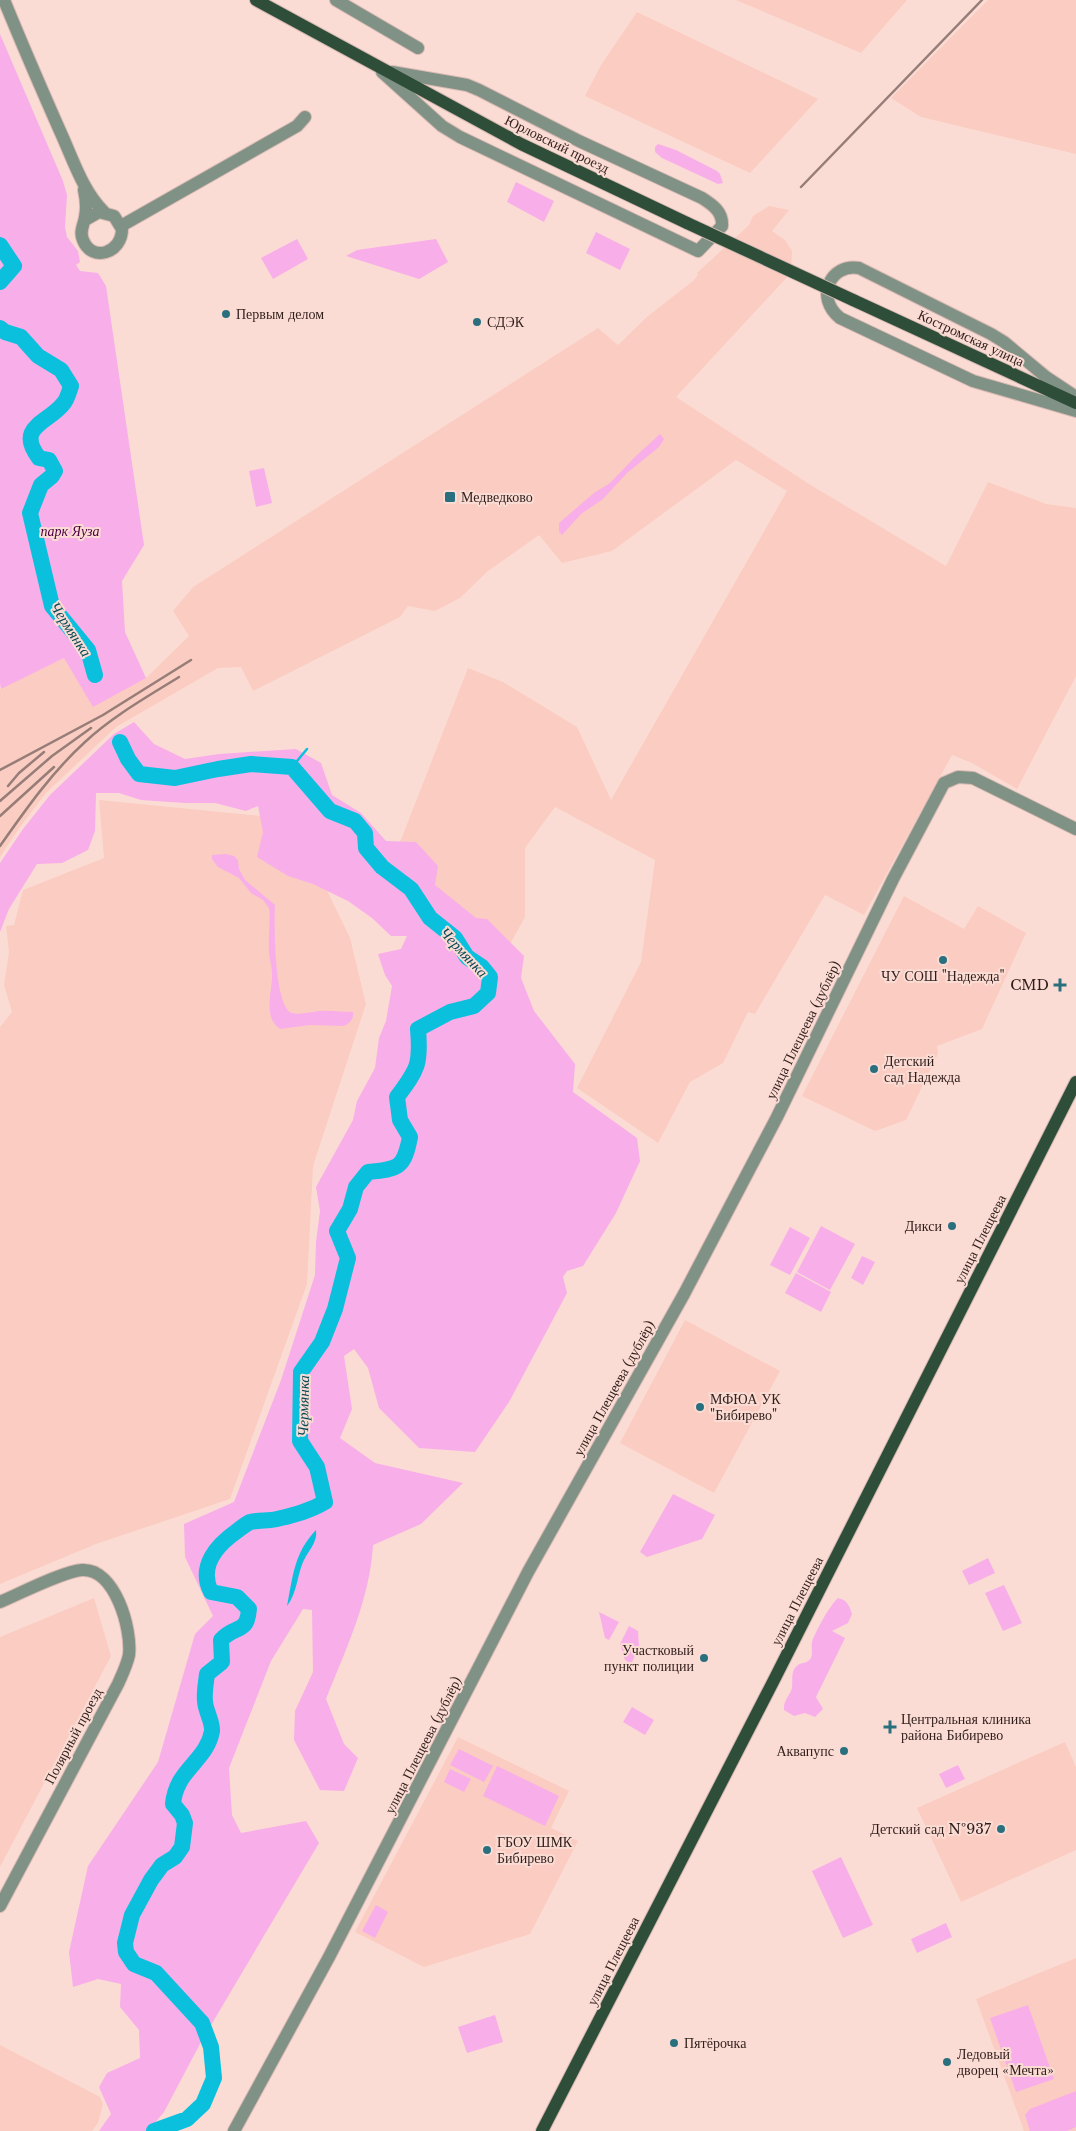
<svg xmlns="http://www.w3.org/2000/svg" width="1076" height="2131" viewBox="0 0 1076 2131" font-family="'Libre Baskerville',serif">
	<rect width="100%" height="100%" fill="#fbdcd4"/>
	<g fill="#fbccc1">
		<path d="M736,0h171l-46,53z"/>
		<path d="M988,0h88v154l-155,-37 -30,-19z"/>
		<path d="M637,12l177,85 4,2 -68,74 -165,-77 16,-31z"/>
		<path d="M769,206l20,4 -17,21 13,9 7,11 -1,22 -115,124 133,87 137,82 42,-84 58,22 30,4v168l-59,113 -45,-26 -20,-8 -88,160 -39,-20 -70,119 -7,-2 -25,51 -33,19 -32,61 -81,-55 64,-126 14,-102 -100,-53 -30,41v69l-16,29 -114,-91 73,-187 35,14 74,45 34,73 176,-309 -51,-31 -124,91 -50,12 -23,-28 -51,36 -28,27 -25,13 -27,-5 -8,11 -147,74 -12,-24 -23,1 -102,59 -70,66 -26,34 -20,30v-168l64,-31 82,20 43,-42 -16,-25 20,-24 405,-259 20,17 30,-29 45,-35 5,-6 -1,-2 52,-48 4,-9z"/>
		<path d="M99,800l163,16 59,62 29,60 16,66 -53,162 -6,118 -77,215 -134,45 -96,40v-557l12,-15 -8,-27 5,-33 -3,-26 8,-1 9,-35 81,-32z"/>
		<path d="M904,896l60,33 14,-23 48,27 -44,96 -45,17 1,8 -32,66 -31,11 -73,-35z"/>
		<path d="M685,1320l95,51 -66,122 -94,-50z"/>
		<path d="M94,1598l17,58 -111,211v-230z"/>
		<path d="M458,1737l111,54 -18,37 27,13 -48,93 -106,33 -69,-35z"/>
		<path d="M1065,1742l11,25v83l-115,52 -44,-94z"/>
		<path d="M1076,1958v173h-52l-48,-132z"/>
		<path d="M0,2045l100,52 3,7 -5,19 -6,8h-92z"/>
	</g>
	<g fill="#f8aee9">
		<path d="M0,34l63,147 4,14 -2,32 2,10 11,14 2,11 -4,3 4,6 18,2 8,13 38,259 -22,36 3,51 21,46 -53,29 -29,-49 -63,31 -1,-5z"/>
		<path d="M658,144l18,6 41,21 3,3 3,9 -5,1 -56,-26 -7,-6v-5z"/>
		<path d="M516,182l38,19 -10,21 -37,-20z"/>
		<path d="M596,232l34,17 -10,21 -34,-17z"/>
		<path d="M297,239l11,20 -35,20 -12,-21z"/>
		<path d="M436,239l12,23 -29,17 -73,-23 11,-6z"/>
		<path d="M660,434l4,5 -5,8 -32,26 -24,26 -22,15 -19,21 -3,-3v-9l35,-30 16,-10 26,-27z"/>
		<path d="M264,468l8,35 -16,4 -7,-36z"/>
		<path d="M134,722l20,22 31,15 34,-5 77,-5 25,14 11,32 29,18 25,28 30,1 22,24 -3,19 41,33 11,1 37,37 -3,22 13,33 41,53 -2,28 64,46 3,23 -24,52 -33,53 -16,5 -4,6 4,16 -58,109 -34,50 -56,-4 -40,-40 -11,-40 -14,-19 -10,7 8,53 -12,29 35,25 88,20 -42,41 -48,21c-3,54 -27,104 -47,154l18,45 14,14 -14,33 -24,-1 -26,-50 1,-29 18,-39 -1,-62 -9,-1 -32,52 -42,107 3,47 9,18 65,-12 13,22 -118,199 -37,70 -16,19h-49l12,-17 -12,-27 8,-14 33,-15 -1,-28 -19,-23 1,-23 -23,-5 -25,8 -4,-35 19,-86 70,-104 37,-128 18,-18 -28,-59 -1,-33 50,-22 47,-122 34,-105 1,-33 4,-31 -4,-24 37,-67 4,-19 18,-33 4,-30 7,-17 6,-35 -7,-11 -7,-21 23,-5 6,-13h-16l-19,-18 -24,-17 -35,-17 -25,-8 -31,-19 6,-25 -5,-26 -12,5 -31,-8h-30l-44,-3 -22,-7h-23l-1,38 -7,19 -26,13 -25,1 -28,45 -9,23v-69l23,-34 27,-34 64,-61z"/>
		<path d="M226,854l8,2 4,4 1,9 6,11 30,25c-1,17 -1,102 17,108 8,2 19,-1 27,-2 11,-1 23,1 34,1 1,7 -3,11 -9,14l-34,-1 -30,4c-18,-12 -7,-39 -8,-56 0,-7 -3,-15 -3,-23 -1,-14 2,-28 0,-42l-6,-8 -12,-7 -12,-15 -21,-11 -6,-8v-4z"/>
		<path d="M821,1226l34,18 -25,46 -33,-18z"/>
		<path d="M790,1227l20,11 -20,37 -20,-10z"/>
		<path d="M862,1256l13,6 -12,23 -12,-7z"/>
		<path d="M796,1273l35,19 -10,20 -36,-19z"/>
		<path d="M673,1494l42,21 -13,24 -55,18 -7,-5z"/>
		<path d="M988,1558l7,15 -26,12 -7,-14z"/>
		<path d="M1004,1585l18,38 -19,8 -18,-38z"/>
		<path d="M838,1598c9,2 11,7 14,16l-4,9 -16,8 13,7 -29,59 7,12 -8,8 -10,-4 -11,3 -10,-6c-1,-10 6,-14 8,-22 1,-7 -2,-18 6,-23 4,-3 9,-1 13,-7 2,-5 0,-11 1,-16 3,-10 18,-37 26,-44z"/>
		<path d="M599,1612l20,10 -10,18 -4,-2z"/>
		<path d="M629,1626l9,5 1,17 -8,16 -6,-4 -5,-16z"/>
		<path d="M632,1707l22,13 -9,15 -22,-13z"/>
		<path d="M459,1749l34,17 -9,16 -34,-17z"/>
		<path d="M958,1765l7,14 -19,9 -7,-14z"/>
		<path d="M497,1766l62,30 -14,30 -62,-30z"/>
		<path d="M450,1769l21,10 -7,13 -20,-10z"/>
		<path d="M841,1857l32,68 -30,13 -31,-67z"/>
		<path d="M376,1905l12,7 -13,26 -13,-7z"/>
		<path d="M946,1923l6,14 -35,16 -6,-14z"/>
		<path d="M1028,2005l26,74 -38,13 -26,-74z"/>
		<path d="M495,2015l8,27 -36,11 -9,-26z"/>
		<path d="M1076,2091v36l-9,4h-37l-5,-16 5,-6z"/>
	</g>
	<path fill="#0bc0dd" d="M316,1530c2,12 -8,21 -13,32 -6,14 -6,31 -16,44 6,-30 7,-53 29,-76z"/>
	<g fill="none" stroke-linecap="round" stroke-linejoin="round">
		<path stroke="#0bc0dd" stroke-width="2.5" d="M292,767l15,-18"/>
		<g stroke="#0bc0dd" stroke-width="16">
			<path d="M0,245l14,21 -14,16"/>
			<path d="M0,328l5,4 16,5 17,19 23,14 10,16c-2,6 -4,14 -8,18 -15,19 -48,23 -24,54l10,2 6,11 -3,5 -11,9 -11,28 22,93 36,44 7,25"/>
			<path d="M120,742l8,17 11,15 36,4 43,-9 33,-5 41,3 38,44 25,10 10,12 1,15 16,19 29,22 19,29 25,20 12,19 15,10 8,10 -2,16 -14,13 -24,6 -32,17c3,35 0,40 -21,68l3,23 10,17c-6,31 -11,32 -42,35l-12,15 -6,22 -13,22 11,27 -13,51 -13,33 -21,30 -1,69 17,26 8,35c-15,9 -31,13 -48,17 -8,2 -18,1 -27,3 -4,2 -9,6 -13,9 -20,14 -39,35 -26,61l26,5 12,12c-2,26 -14,15 -28,31l1,22 -15,12c-1,9 -3,18 -2,27 0,9 8,21 7,30 -5,30 -36,38 -39,73l9,11 3,8 -3,24 -7,10 -13,8 -11,15 -19,35 -7,28 1,9 8,12 22,9 46,50 9,24 3,31 -11,26 -16,15 -33,12"/>
		</g>
		<g stroke="#d6bab3" stroke-width="14">
			<g id="minor">
				<path d="M4,0c18,44 37,88 56,131 13,28 22,59 44,81"/>
				<path d="M336,0l82,48"/>
				<path d="M382,72l60,54 18,11 238,114 24,-25c1,-14 -9,-21 -20,-28l-123,-57 -100,-51 -12,-5 -75,-13"/>
				<path d="M84,190c2,9 3,18 1,27 -1,8 -6,14 -2,23 9,23 39,13 39,-11l-8,-13 -15,-4 -14,8"/>
				<path d="M121,226l176,-100 8,-9"/>
				<path d="M1076,397l-30,-20 -42,-35 -13,-8 -132,-66c-28,-5 -45,29 -19,50l133,63 103,30"/>
				<path d="M0,1602c19,-8 64,-31 82,-32 33,-2 50,59 47,85 -2,10 -7,20 -11,29l-118,222"/>
				<path d="M234,2131l95,-174 199,-385 156,-278 53,-101 40,-76 116,-238 51,-96 14,-6 15,1 103,51"/>
			</g>
		</g>
		<g stroke="#d6bab3" stroke-width="14">
			<g id="major">
				<path d="M256,0l265,144 166,79"/>
				<path d="M853,300l223,103"/>
				<path d="M542,2131l233,-453 301,-596"/>
			</g>
		</g>
		<use href="#minor" stroke="#809185" stroke-width="12"/>
		<use href="#major" stroke="#2f4e3a" stroke-width="12"/>
		<g stroke="#967d77" stroke-width="2.5">
			<path d="M801,187l181,-187"/>
			<path d="M0,770l103,-55 88,-55"/>
			<path d="M8,786l11,-13 25,-21"/>
			<path d="M0,801l52,-45 39,-28"/>
			<path d="M0,816l54,-49"/>
			<path d="M0,846c26,-37 52,-74 85,-104 28,-26 62,-45 94,-65"/>
		</g>
		<g stroke="#d6bab3" stroke-width="14" stroke-linecap="butt">
			<path id="major-bridge" d="M687,223l166,77"/>
		</g>
		<use href="#major-bridge" stroke="#2f4e3a" stroke-width="12"/>
	</g>
	<g fill="#2a6f7e" stroke="#fbdcd4" stroke-width="2">
		<circle cx="226" cy="314" r="5"/>
		<circle cx="477" cy="322" r="5"/>
		<rect x="444" y="491" width="12" height="12" rx="2.5"/>
		<circle cx="943" cy="960" r="5"/>
		<path d="M1057.5 977.5h5v5h5v5h-5v5h-5v-5h-5v-5h5z"/>
		<circle cx="874" cy="1069" r="5"/>
		<circle cx="952" cy="1226" r="5"/>
		<circle cx="700" cy="1407" r="5"/>
		<circle cx="704" cy="1658" r="5"/>
		<path d="M887.5 1719.5h5v5h5v5h-5v5h-5v-5h-5v-5h5z"/>
		<circle cx="844" cy="1751" r="5"/>
		<circle cx="1001" cy="1829" r="5"/>
		<circle cx="487" cy="1850" r="5"/>
		<circle cx="674" cy="2043" r="5"/>
		<circle cx="947" cy="2062" r="5"/>
	</g>
	<g text-anchor="middle" dominant-baseline="central" stroke-width="4" stroke-linejoin="round" paint-order="stroke">
		<g font-size="14" fill="#301e1a" stroke="#fbdcd4">
			<text transform="translate(557 144) rotate(26)">Юрловский проезд</text>
			<text transform="translate(971 338) rotate(25)">Костромская улица</text>
			<text transform="translate(803 1030) rotate(-64)">улица Плещеева (дублёр)</text>
			<text transform="translate(980 1239) rotate(-63)">улица Плещеева</text>
			<text transform="translate(614 1388) rotate(-61)">улица Плещеева (дублёр)</text>
			<text transform="translate(797 1601) rotate(-63)">улица Плещеева</text>
			<text transform="translate(73 1736) rotate(-62)">Полярный проезд</text>
			<text transform="translate(423 1745) rotate(-63)">улица Плещеева (дублёр)</text>
			<text transform="translate(613 1961) rotate(-63)">улица Плещеева</text>
		</g>
		<g font-size="14" fill="#301e1a" stroke="#fbdcd4" text-anchor="start">
			<text x="236" y="314">Первым делом</text>
			<text x="487" y="322">СДЭК</text>
			<text x="461" y="497">Медведково</text>
			<text x="943" y="976" text-anchor="middle">ЧУ СОШ "Надежда"</text>
			<text x="1049" y="985" text-anchor="end">CMD</text>
			<text x="884" y="1061">Детский<tspan x="884" dy="16">сад Надежда</tspan></text>
			<text x="942" y="1226" text-anchor="end">Дикси</text>
			<text x="710" y="1399">МФЮА УК<tspan x="710" dy="16">"Бибирево"</tspan></text>
			<text x="694" y="1650" text-anchor="end">Участковый<tspan x="694" dy="16">пункт полиции</tspan></text>
			<text x="901" y="1719">Центральная клиника<tspan x="901" dy="16">района Бибирево</tspan></text>
			<text x="834" y="1751" text-anchor="end">Аквапупс</text>
			<text x="991" y="1829" text-anchor="end">Детский сад №937</text>
			<text x="497" y="1842">ГБОУ ШМК<tspan x="497" dy="16">Бибирево</tspan></text>
			<text x="684" y="2043">Пятёрочка</text>
			<text x="957" y="2054">Ледовый<tspan x="957" dy="16">дворец «Мечта»</tspan></text>
		</g>
		<g font-size="14" font-style="italic" fill="#4c0043" stroke="#fbdcd4">
			<text x="70" y="531">парк Яуза</text>
		</g>
		<g font-size="15" font-style="italic" fill="#054956" stroke="#fbdcd4">
			<text transform="translate(71 629) rotate(57)">Чермянка</text>
			<text transform="translate(464 952) rotate(47)">Чермянка</text>
			<text transform="translate(303 1406) rotate(-89)">Чермянка</text>
		</g>
	</g>
</svg>
